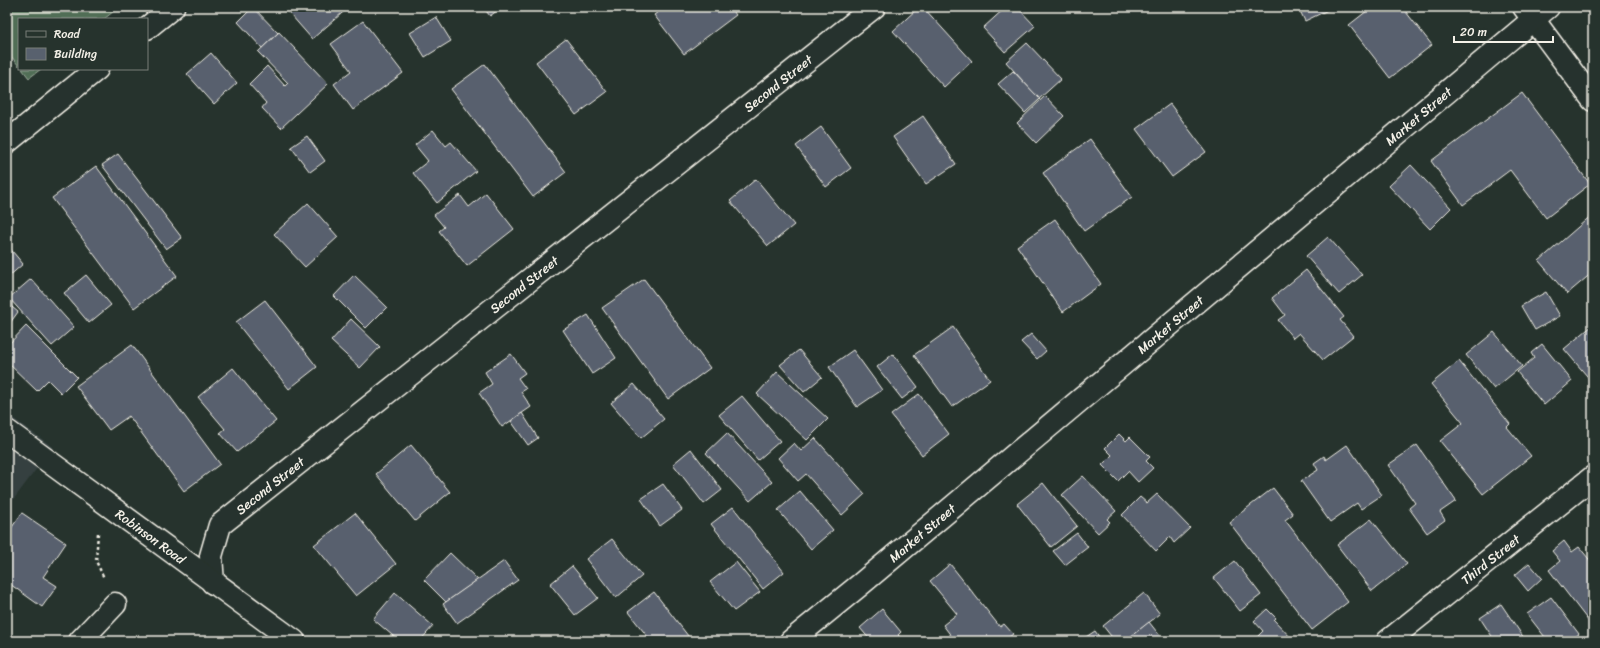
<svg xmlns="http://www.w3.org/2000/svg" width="1600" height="648" viewBox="0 0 1600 648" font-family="Sriracha,sans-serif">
	<rect width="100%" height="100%" fill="#26332d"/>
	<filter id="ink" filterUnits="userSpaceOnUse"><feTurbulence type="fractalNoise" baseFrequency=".025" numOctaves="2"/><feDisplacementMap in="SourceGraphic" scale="8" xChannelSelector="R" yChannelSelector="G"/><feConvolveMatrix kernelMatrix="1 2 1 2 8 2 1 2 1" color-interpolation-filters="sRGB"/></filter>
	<g filter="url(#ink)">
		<path fill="#354140" d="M7,414l46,33 -46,61z"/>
		<g fill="#516e57" stroke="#a2b0a0">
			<path d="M7,7h112l-15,12h-85v47l-12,-15z"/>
			<path d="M22,69h19l-12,9z"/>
		</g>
		<g fill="#58616e" stroke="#f4f1e8">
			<path d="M253,7l25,26 -16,15 -24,-26z"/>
			<path d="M284,7h65l-37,32z"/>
			<path d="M483,7h19l-12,9z"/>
			<path d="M665,7h65l6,8 -52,39 -30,-39z"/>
			<path d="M919,7h4l49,54 -28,26 -51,-56z"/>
			<path d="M1006,7h11l18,19 -30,26 -22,-24z"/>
			<path d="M1298,7h36l-29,14z"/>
			<path d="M1372,7h30l30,38 -42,33 -41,-53z"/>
			<path d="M436,17l15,24 -26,16 -15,-24z"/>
			<path d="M363,21l40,52 -50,37 -19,-26 17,-13 -20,-27z"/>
			<path d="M279,32l49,52 -47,44 -19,-20 4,-5 -17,-19 18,-18 18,20 3,-3 -30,-31z"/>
			<path d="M566,39l41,53 -31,23 -40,-53z"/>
			<path d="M1027,43l34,36 -22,20 -33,-37z"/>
			<path d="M211,53l26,30 -23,21 -27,-30z"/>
			<path d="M485,64l81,108 -33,25 -82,-108z"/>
			<path d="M1013,71l27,28 -15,14 -27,-29z"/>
			<path d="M1522,93l68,91 -44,34 -36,-48 -47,35 -32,-44z"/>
			<path d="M1045,96l19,20 -28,27 -19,-20z"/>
			<path d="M1170,104l36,48 -34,25 -36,-48z"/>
			<path d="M923,116l33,48 -30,20 -33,-47z"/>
			<path d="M821,127l30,41 -25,19 -30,-41z"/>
			<path d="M433,130l13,16 5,-4 25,29 -39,32 -24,-30 15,-12 -13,-16z"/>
			<path d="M307,136l18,25 -15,11 -19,-25z"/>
			<path d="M1090,139l42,58 -48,34 -41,-58z"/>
			<path d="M118,154l64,84 -16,11 -64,-84z"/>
			<path d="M1411,165l40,43 -21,21 -41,-43z"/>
			<path d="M96,166l81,110 -43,32 -82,-110z"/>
			<path d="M756,179l38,46 -26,21 -38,-45z"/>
			<path d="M486,193l28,36 -47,37 -28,-35 5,-4 -10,-12 26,-20 9,12z"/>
			<path d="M308,203l30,34 -33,30 -31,-33z"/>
			<path d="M1593,214v58l-26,22 -28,-33z"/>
			<path d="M1055,219l46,65 -38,28 -46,-66z"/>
			<path d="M1328,237l34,38 -23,19 -33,-38z"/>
			<path d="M7,245l16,19 -16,14z"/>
			<path d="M1306,270l38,47 -4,3 13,16 -30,24 -24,-27 -6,5 -15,-18 7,-5 -13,-17z"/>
			<path d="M86,275l25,30 -22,18 -25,-30z"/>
			<path d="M354,275l33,32 -21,21 -32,-32z"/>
			<path d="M31,279l43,48 -22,19 -43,-48z"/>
			<path d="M644,279l66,89 -42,31 -66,-91z"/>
			<path d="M1546,292l14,24 -25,14 -14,-24z"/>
			<path d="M265,300l52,67 -28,22 -53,-67z"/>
			<path d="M7,303l11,9 -11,15z"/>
			<path d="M588,315l28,43 -24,16 -29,-44z"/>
			<path d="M351,319l29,28 -20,21 -29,-27z"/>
			<path d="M1593,325v58l-29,-34z"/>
			<path d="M26,326l51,51 -16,16 -13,-13 -11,11 -30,-29v-16z"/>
			<path d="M953,327l37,53 -38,27 -38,-52z"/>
			<path d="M1494,332l28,34 -28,23 -28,-34z"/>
			<path d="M1031,334l15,17 -9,8 -16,-17z"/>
			<path d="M1542,344l30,37 -28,24 -27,-33 17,-14 -3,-5z"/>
			<path d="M132,345l88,119 -36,27 -55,-75 -20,14 -33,-44z"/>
			<path d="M799,350l23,27 -18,15 -24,-27z"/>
			<path d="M853,350l29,40 -25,17 -28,-40z"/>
			<path d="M511,354l14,19 -7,5 8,11 -5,3 10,15 -29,20 -23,-34 13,-9 -7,-12z"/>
			<path d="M893,354l25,33 -16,12 -25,-32z"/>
			<path d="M1459,361l51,63 -3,3 24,29 -48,38 -43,-53 23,-18 -32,-39z"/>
			<path d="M233,368l43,53 -39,31 -17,-19 5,-4 -27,-32z"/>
			<path d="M777,372l51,47 -21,21 -50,-46z"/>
			<path d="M634,384l30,35 -23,19 -30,-35z"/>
			<path d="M919,394l30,40 -27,21 -31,-40z"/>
			<path d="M742,396l38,45 -22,19 -39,-45z"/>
			<path d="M522,413l16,25 -10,7 -17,-24z"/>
			<path d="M727,433l45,49 -22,19 -44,-48z"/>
			<path d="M1119,434l7,7 4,-4 20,20 -4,4 7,7 -15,14 -10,-11 -10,10 -16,-16 10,-10 -7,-7z"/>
			<path d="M815,438l50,56 -23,21 -36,-41 -8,7 -20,-23 16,-15 7,8z"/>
			<path d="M411,445l39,47 -35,29 -39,-47z"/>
			<path d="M1347,445l35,50 -21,14 -4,-6 -27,19 -29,-41 17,-11 -4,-7 10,-7 2,4z"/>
			<path d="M1417,445l39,56 -16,11 5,8 -18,13 -18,-25 6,-5 -27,-38z"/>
			<path d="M691,449l31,41 -18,14 -31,-40z"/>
			<path d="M1083,476l33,35 -9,8 3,3 -12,11 -36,-38z"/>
			<path d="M1043,483l34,43 -26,21 -34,-43z"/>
			<path d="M663,484l19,26 -22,16 -19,-27z"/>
			<path d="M1273,488l20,26 -8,6 63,82 -36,28 -83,-108z"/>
			<path d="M800,491l33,39 -22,19 -33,-39z"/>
			<path d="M1157,494l33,34 -16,15 -4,-6 -14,14 -34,-36 18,-18 7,6z"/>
			<path d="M733,507l51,65 -21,17 -52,-65z"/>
			<path d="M22,513l44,30 -23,34 14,9 -15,21 -35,-25v-48z"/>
			<path d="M355,513l41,51 -40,32 -42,-51z"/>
			<path d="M1371,519l36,45 -35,27 -35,-46z"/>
			<path d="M1077,533l11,14 -23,18 -12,-14z"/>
			<path d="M612,539l30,37 -26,22 -30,-39z"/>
			<path d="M1564,541l8,11 7,-5 14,17v63l-44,-57 11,-9 -8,-10z"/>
			<path d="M450,553l28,27 -32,22 -22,-22z"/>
			<path d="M504,561l14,19 -61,43 -14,-19z"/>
			<path d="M1235,561l26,34 -21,16 -26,-33z"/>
			<path d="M736,562l24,30 -26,19 -24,-29z"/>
			<path d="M1529,563l13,15 -14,13 -13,-16z"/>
			<path d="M950,564l50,63 4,-3 9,10 -5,4 3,3h-56l-12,-16 14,-11 -27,-33z"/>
			<path d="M572,566l26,32 -23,17 -25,-31z"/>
			<path d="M654,592l38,49h-41l-23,-29z"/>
			<path d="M395,593l38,33 -13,15h-21l-26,-22z"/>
			<path d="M1144,593l16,21 -35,27h-10l-12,-15z"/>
			<path d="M1551,597l28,37 -9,7h-22l-21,-27z"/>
			<path d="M1501,604l25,37h-31l-15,-23z"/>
			<path d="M882,609l19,23 -3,3 6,6h-33l-11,-13z"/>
			<path d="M1267,609l9,9 -2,2 20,21h-41l10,-10 -9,-10z"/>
			<path d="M1149,622l15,19h-39z"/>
			<path d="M1095,631l7,10h-22z"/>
		</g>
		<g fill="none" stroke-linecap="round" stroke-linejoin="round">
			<g stroke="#f4f1e8" stroke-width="25">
				<g id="minor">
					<path d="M1524,7l69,93"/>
					<path d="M147,28l26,-21"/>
					<path d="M7,142l90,-73"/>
					<path id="s1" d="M213,583l-2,-27 9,-31 654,-518"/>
					<path d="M80,641l35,-37"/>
					<path id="s2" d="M1388,641l205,-164"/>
				</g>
			</g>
			<g stroke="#f4f1e8" stroke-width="25">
				<g id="primary">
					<path id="s3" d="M7,431l287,210"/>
					<path id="s4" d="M791,641l70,-57 687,-577"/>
				</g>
			</g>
			<path stroke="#f4f1e8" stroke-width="2.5" stroke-dasharray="3 3" stroke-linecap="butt" d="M98,533l-2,28 8,17"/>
			<use href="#minor" stroke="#26332d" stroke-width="22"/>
			<use href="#primary" stroke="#26332d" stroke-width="22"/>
		</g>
	</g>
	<g text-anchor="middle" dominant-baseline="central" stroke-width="3" stroke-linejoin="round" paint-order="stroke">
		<g font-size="13" fill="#f4f1e8" stroke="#26332d">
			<text stroke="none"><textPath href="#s1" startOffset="771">Second Street</textPath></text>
			<text stroke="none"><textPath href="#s4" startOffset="818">Market Street</textPath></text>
			<text stroke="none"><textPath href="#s1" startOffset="447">Second Street</textPath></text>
			<text stroke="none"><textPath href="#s4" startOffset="494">Market Street</textPath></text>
			<text stroke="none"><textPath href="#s1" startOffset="123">Second Street</textPath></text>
			<text stroke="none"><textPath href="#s4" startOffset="170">Market Street</textPath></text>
			<text stroke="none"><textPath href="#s3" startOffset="178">Robinson Road</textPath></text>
			<text stroke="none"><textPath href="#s2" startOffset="131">Third Street</textPath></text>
		</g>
	</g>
	<rect width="1600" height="648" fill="none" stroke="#26332d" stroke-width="24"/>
	<rect x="12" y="12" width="1576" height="624" fill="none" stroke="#f4f1e8" stroke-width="1.5" filter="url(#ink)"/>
	<rect x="18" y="18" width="130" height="52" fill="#26332d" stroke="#787f78"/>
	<rect x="26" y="31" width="20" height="6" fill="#26332d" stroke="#787f78"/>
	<text x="54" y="38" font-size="12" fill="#f4f1e8">Road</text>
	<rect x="26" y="48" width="20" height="12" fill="#58616e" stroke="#787f78"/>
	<text x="54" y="58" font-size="12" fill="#f4f1e8">Building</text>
	<path d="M1454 36v6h99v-6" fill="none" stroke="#f4f1e8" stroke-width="2"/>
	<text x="1460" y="36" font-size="12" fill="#f4f1e8" stroke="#26332d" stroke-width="3" paint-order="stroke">20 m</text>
</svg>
